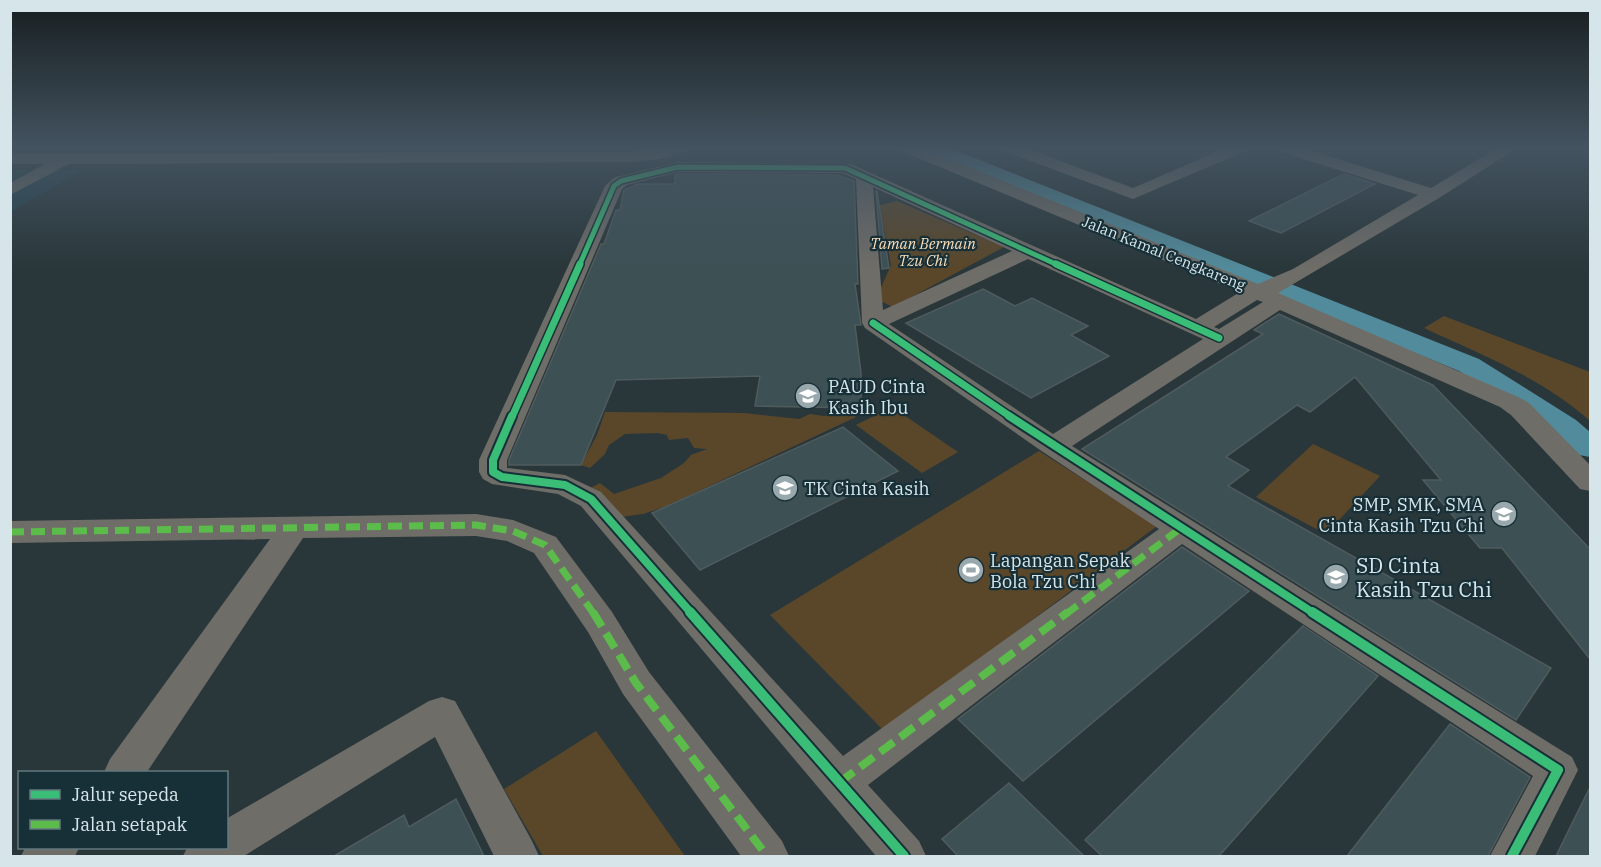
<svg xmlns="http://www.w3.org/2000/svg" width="1601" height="867" viewBox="0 0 1601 867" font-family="'IBM Plex Serif',serif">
	<rect width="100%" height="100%" fill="#29373a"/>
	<path fill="#23434d" d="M11,170h71l-71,42z"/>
	<g fill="#5a472a">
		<path d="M897,201l107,46 -111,60 -17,-8 15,-34 -11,-57 -3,-2z"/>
		<path d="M1444,316l146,56v49c-48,-43 -108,-66 -166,-93z"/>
		<path d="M892,407l66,45 -36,21 -66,-48z"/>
		<path d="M605,412l139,1 55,6 11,-5 14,2 27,-4 5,5 -189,89 -24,8 -22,3 -34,-27 13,-7 14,11 47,-16 23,-15 7,-8 16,-6 -13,-1 -6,-10 -19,2 -2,-5 -9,-2 -33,1 -16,11 -4,9 -15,14 -9,-3 16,-30z"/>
		<path d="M1313,444l67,32 -54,58 -70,-37z"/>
		<path d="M1039,451l118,75 -273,205 -114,-116z"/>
		<path d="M596,731l89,125h-142l-39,-67z"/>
	</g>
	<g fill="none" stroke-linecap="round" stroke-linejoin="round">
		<path fill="#528b9b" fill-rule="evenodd" d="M923,147h24l532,212 97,61 14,12v25l-11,-2 -23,-23 -97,-61 -534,-220z"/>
	</g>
	<g fill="#3d5054" stroke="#505b5e" stroke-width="1.5">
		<path d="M678,174l159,1 17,6 4,103h-3l6,41h-6l6,48v35l-106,-2 5,-30 -144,4 -35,85h-72v-5l92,-216h3l12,-34h4l4,-20 14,-6h37v-9z"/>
		<path d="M1344,174l31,10 -94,49 -32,-12z"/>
		<path d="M876,191h1l12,77 -7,1z"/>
		<path d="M983,289l32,17 17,-8 56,28 -17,9 38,21 -78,42 -125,-75z"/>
		<path d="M1279,314l154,71 157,164v110l-88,-111h-22l-57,-68h18l-86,-103 -45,35 -13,-7 -71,52 23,13 -21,16 323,182 -35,52 -434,-271 181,-115 -9,-4z"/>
		<path d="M843,427l55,44 -198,99 -48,-57z"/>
		<path d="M1182,547l67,44 -226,190 -65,-62z"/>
		<path d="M1303,626l75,50 -159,180h-117l-17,-16z"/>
		<path d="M1450,724l80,53 -42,79h-141z"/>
		<path d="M1009,783l75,73h-126l-16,-17z"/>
		<path d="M1590,787v69h-34z"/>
		<path d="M456,799l28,57h-150l70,-41 5,12z"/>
	</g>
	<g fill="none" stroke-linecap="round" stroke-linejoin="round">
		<g fill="#6f6d68" fill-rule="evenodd">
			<path d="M666,147h28l-2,3 -32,9 -27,3 -564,2 -59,31v-12l35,-19h-35v-10l623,-2z"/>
			<path d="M897,147h23l338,137 35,-15 125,-74 -143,-45 -2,-3h26l132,41 68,-41h20l-80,51 -161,95 240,104 11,6 61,62v26l-10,-2 -69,-74 -11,-8 -220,-97 -208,136 500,311 6,13 -43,86h-45l43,-80 -351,-232 -314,241 51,56 7,15h-50l-295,-350 -23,-12 -66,-10 -9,-5 -4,-7v-12l126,-274 10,-9 6,-1 57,-14 173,2 345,155 44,-27 -341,-142zM678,172l164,1 14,6 6,144 3,5 178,124 116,77 -316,227 -242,-264 -36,-17 -58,-7v-8l115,-271 5,-4zM873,187l139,64 -129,59zM1028,259l175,80 -150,95 -164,-110zM1257,300l6,2 -44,27 -5,-2z"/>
			<path d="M999,147h24l110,41 95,-41h22l-2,3 -115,49 -132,-49z"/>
			<path d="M476,514l37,6 43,17 56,75 37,60 133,169 7,15h-48l-118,-162 -35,-62 -54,-79 -27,-12 -31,-5 -173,2 -156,234h-43l6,-13 160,-220 -260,4v-22z"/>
			<path d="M442,697l13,4 77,140 7,15h-45l-59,-119 -191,119h-61l4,-8h39v-29l203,-118z"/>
			<path d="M25,848h54l-4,8h-54z"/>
		</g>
		<g stroke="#5cbc4b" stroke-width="7" stroke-dasharray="14 7" stroke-linecap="butt">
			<path d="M10,532l466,-7 37,6 32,14 49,69"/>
			<path d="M1066,614l115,-86"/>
		</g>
		<g stroke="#5cbc4b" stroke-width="8" stroke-dasharray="17 8" stroke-linecap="butt">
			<path d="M593,612l43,71 131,173"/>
			<path d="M840,782l228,-170"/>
		</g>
		<g stroke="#173038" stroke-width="8">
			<path id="cycleway-far3" d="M579,266l35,-80 7,-5 57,-14 167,1 215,98"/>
		</g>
		<g stroke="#173038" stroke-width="10">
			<g id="cycleway-far2">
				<path d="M1056,264l163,74"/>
				<path d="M873,323l138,94"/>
				<path d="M512,417l68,-153"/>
			</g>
		</g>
		<g stroke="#173038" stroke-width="12">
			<g id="cycleway-far1">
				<path d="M512,416l-19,44v12l9,5 63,8 26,14 101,115"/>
				<path d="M1009,416l306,198"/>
			</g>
		</g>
		<g stroke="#173038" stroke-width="14">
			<g id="cycleway">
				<path d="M690,612l214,244"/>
				<path d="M1312,612l246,158 -46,86"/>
			</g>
		</g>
		<use href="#cycleway-far3" stroke="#3abd76" stroke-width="5"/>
		<use href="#cycleway-far2" stroke="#3abd76" stroke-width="7"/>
		<use href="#cycleway-far1" stroke="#3abd76" stroke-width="8"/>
		<use href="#cycleway" stroke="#3abd76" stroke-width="10"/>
	</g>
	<linearGradient id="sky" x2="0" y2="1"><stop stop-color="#171e20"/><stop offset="0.55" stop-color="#435360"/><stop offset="1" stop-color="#435360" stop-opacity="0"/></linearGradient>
	<rect width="1601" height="269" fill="url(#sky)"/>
	<defs>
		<g id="school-disc" transform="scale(1.35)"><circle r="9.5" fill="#99a8ac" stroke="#173038"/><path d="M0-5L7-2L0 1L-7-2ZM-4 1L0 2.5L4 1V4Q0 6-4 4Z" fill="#fff"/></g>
		<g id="stadium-disc" transform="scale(1.35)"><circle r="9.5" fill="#99a8ac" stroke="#173038"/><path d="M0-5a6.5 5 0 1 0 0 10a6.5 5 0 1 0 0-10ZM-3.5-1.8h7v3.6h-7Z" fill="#fff"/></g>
	</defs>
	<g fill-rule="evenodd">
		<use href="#school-disc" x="808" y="396"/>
		<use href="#school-disc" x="785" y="488"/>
		<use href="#school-disc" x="1504" y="514"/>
		<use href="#stadium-disc" x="971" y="570"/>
		<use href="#school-disc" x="1336" y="577"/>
	</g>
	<g text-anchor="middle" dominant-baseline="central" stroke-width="4.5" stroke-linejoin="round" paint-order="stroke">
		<g font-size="15" font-style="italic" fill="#fbdfb9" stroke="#173038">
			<text x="923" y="243">Taman Bermain<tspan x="923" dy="17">Tzu Chi</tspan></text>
		</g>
		<g font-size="15" fill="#d6e5ea" stroke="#173038">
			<text transform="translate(1164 253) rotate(22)">Jalan Kamal Cengkareng</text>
		</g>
		<g font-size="18" fill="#d6e5ea" stroke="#173038" text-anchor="start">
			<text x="828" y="386">PAUD Cinta<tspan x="828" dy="21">Kasih Ibu</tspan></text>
			<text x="804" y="488">TK Cinta Kasih</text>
			<text x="1484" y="504" text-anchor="end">SMP, SMK, SMA<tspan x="1484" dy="21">Cinta Kasih Tzu Chi</tspan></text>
			<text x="990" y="560">Lapangan Sepak<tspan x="990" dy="21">Bola Tzu Chi</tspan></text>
		</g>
		<g font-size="21" fill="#d6e5ea" stroke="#173038" text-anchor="start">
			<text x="1356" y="565">SD Cinta<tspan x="1356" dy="24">Kasih Tzu Chi</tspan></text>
		</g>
	</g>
	<rect width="1601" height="867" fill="none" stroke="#d6e5ea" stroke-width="24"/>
	<rect x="18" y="771" width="210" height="78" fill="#173038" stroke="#63787f" stroke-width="1.5"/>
	<rect x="30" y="790" width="30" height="9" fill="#3abd76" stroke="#63787f" stroke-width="1.5"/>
	<text x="72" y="801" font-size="18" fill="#d6e5ea">Jalur sepeda</text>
	<rect x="30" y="820" width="30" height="9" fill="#5cbc4b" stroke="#63787f" stroke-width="1.5"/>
	<text x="72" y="831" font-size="18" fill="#d6e5ea">Jalan setapak</text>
</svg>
